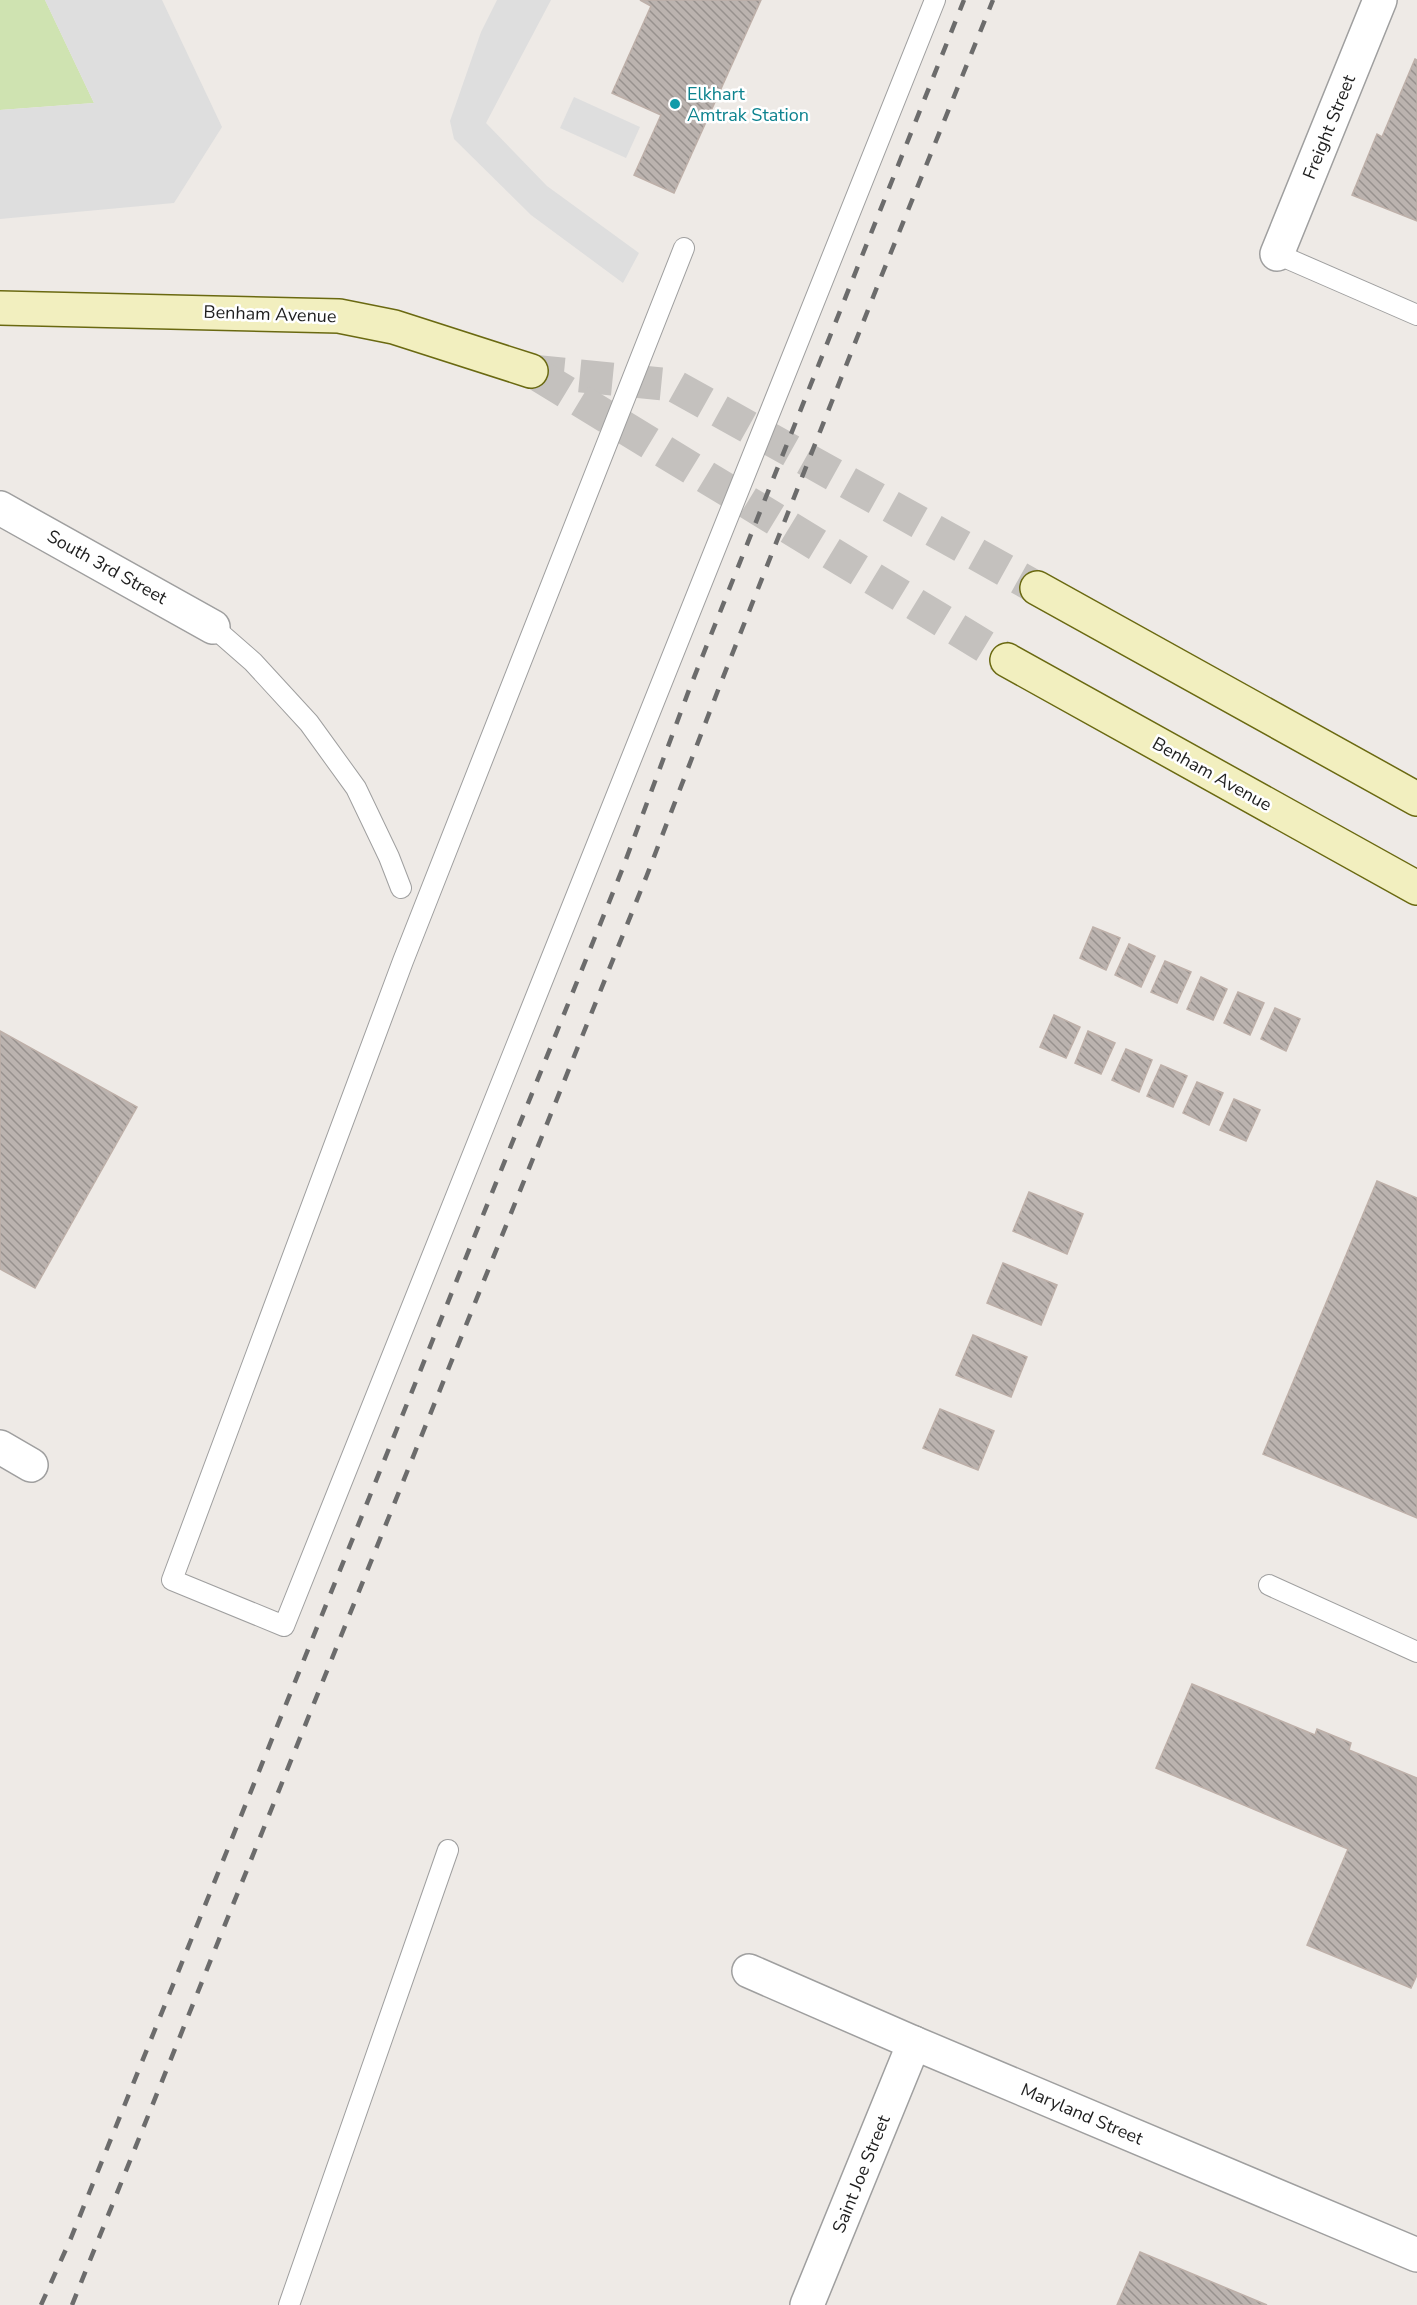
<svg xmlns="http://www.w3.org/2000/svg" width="1417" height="2305" viewBox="0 0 1417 2305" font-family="'Nunito Sans',sans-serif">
	<defs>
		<pattern id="building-back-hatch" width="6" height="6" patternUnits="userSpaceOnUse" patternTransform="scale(1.5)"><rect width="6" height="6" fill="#bbb3af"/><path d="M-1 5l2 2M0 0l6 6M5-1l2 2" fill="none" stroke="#97918e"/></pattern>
	</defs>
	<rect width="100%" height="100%" fill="#eeeae6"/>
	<path fill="#cfe3b1" d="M0,0h45l49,103 -94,7z"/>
	<g fill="#dedede">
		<path d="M45,0h117l60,127 -48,76 -174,16v-109l94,-7z"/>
		<path d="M497,0h54l-65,123 61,63 92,67 -16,30 -92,-68 -77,-76 -4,-18 31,-89z"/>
		<path d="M574,97l66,30 -14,31 -66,-30z"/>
	</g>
	<g fill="url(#building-back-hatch)" stroke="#beb0a9" stroke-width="1.5">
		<path d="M640,0h121l-87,193 -40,-18 27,-60 -49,-22 39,-87z"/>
		<path d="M1415,59l2,1v161l-65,-26 25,-61 5,3z"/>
		<path d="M1093,927l27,11 -14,32 -26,-12z"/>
		<path d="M1129,944l26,12 -14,31 -26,-12z"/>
		<path d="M1165,961l26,11 -14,31 -26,-11z"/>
		<path d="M1201,977l26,12 -14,31 -26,-11z"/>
		<path d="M1238,992l26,11 -14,32 -26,-12z"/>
		<path d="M1275,1008l25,11 -14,32 -25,-12z"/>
		<path d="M1054,1015l26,12 -14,31 -26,-11z"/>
		<path d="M0,1031l137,76 -102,181 -35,-19z"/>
		<path d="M1088,1031l27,12 -14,31 -26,-11z"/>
		<path d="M1126,1049l26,11 -13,32 -27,-12z"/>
		<path d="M1161,1065l26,11 -14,31 -26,-11z"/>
		<path d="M1197,1082l26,11 -14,32 -26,-12z"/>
		<path d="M1234,1099l26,11 -14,31 -26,-11z"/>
		<path d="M1377,1181l40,17v320l-154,-64z"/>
		<path d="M1029,1192l54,22 -16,40 -54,-23z"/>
		<path d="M1003,1263l54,22 -16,40 -54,-22z"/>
		<path d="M973,1335l54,22 -16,40 -55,-22z"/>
		<path d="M940,1409l54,22 -16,39 -55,-22z"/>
		<path d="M1192,1684l123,51 2,-6 34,14 -2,7 68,28v197l-6,13 -104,-43 41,-96 -192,-81z"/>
		<path d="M1140,2252l127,53h-150z"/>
	</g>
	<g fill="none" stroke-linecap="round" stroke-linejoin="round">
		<g stroke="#c4c1be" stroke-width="33" stroke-dasharray="33 16" stroke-linecap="butt">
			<path d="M531,371l142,14 364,203"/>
			<path d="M538,375l469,285"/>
		</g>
		<g stroke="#9f9f9f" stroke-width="22">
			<g id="service">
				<path d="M684,248l-281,713 -231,619 112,46 651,-1626"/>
				<path d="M1277,254l140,61"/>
				<path d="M213,627l40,35 56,61 47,65 33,69 12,31"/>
				<path d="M1269,1585l148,67"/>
				<path d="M289,2305l159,-455"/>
			</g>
		</g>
		<g stroke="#9f9f9f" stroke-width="36">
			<g id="minor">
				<path d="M1277,254l103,-254"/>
				<path d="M0,508l213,119"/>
				<path d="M0,1447l31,18"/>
				<path d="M749,1971l165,72 503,212"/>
				<path d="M807,2305l107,-262"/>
			</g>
		</g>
		<g stroke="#6a6911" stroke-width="36">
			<g id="secondary">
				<path d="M0,308l339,8 55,11 137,44"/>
				<path d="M1037,588l380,211"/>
				<path d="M1007,660l410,228"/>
			</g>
		</g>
		<use href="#service" stroke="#fff" stroke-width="20"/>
		<use href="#minor" stroke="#fff" stroke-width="33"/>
		<use href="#secondary" stroke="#f2efbf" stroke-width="33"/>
		<g stroke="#6c6c6c" stroke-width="4.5" stroke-dasharray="12 12" stroke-linecap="butt">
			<path d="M41,2305l30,-67 551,-1368 67,-180 275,-690"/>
			<path d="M72,2305l575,-1430 73,-190 161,-408 112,-277"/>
		</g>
	</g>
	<circle fill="#0f9aa8" stroke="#fff" stroke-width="2" cx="675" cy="104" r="6"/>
	<g text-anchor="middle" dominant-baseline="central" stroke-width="5" stroke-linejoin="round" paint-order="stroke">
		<g font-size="18" fill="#0d838f" stroke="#fff" text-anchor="start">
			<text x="687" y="94">Elkhart<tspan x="687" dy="21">Amtrak Station</tspan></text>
		</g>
		<g font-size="18" fill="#1e1e1e" stroke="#fff">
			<text transform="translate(1329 127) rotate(-68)">Freight Street</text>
			<text transform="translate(270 314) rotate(2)">Benham Avenue</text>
			<text transform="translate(107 567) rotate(29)">South 3rd Street</text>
			<text transform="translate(1212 774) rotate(29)">Benham Avenue</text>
			<text transform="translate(1082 2114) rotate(23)">Maryland Street</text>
			<text transform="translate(861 2174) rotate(-68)">Saint Joe Street</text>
		</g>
	</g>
</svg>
